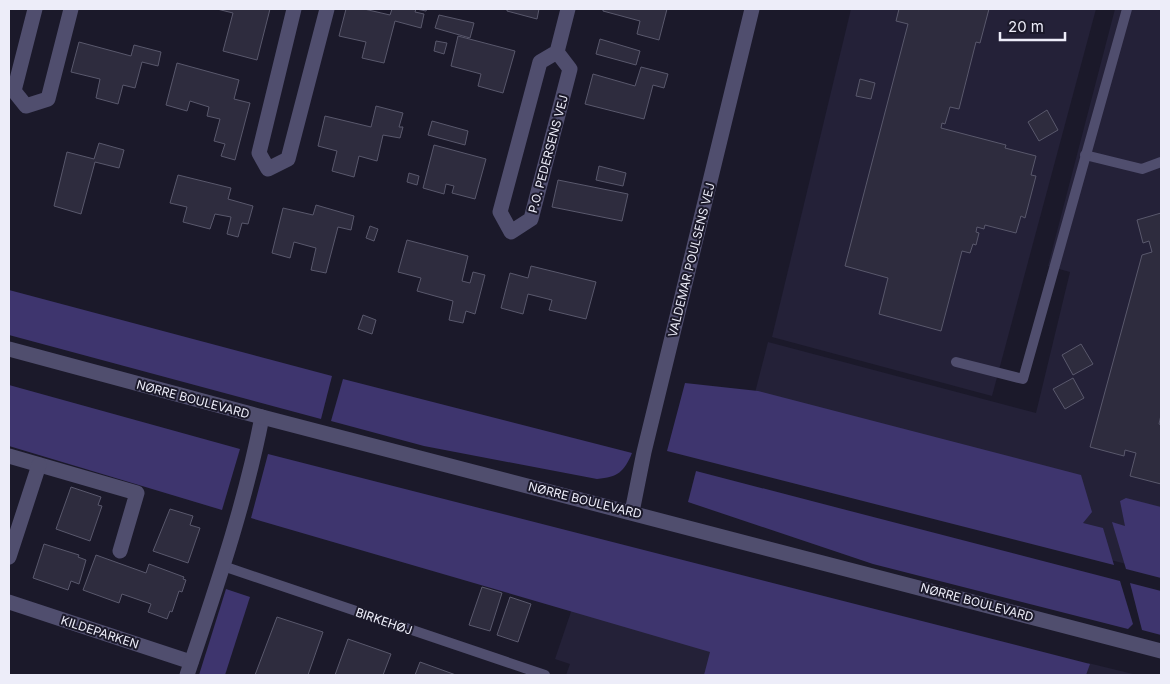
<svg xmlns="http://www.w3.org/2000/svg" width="1170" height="684" viewBox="0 0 1170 684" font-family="Inter,sans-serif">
	<rect width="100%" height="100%" fill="#1b192a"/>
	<g fill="#242138">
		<path d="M851,9h245l-104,387 -220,-59z"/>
		<path d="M1115,9h46v564l-424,-110 31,-121 268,71 34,-141 -22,-6z"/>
		<path d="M576,597l299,78h-309l4,-11 -15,-5z"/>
		<path d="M1088,663l49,12h-53z"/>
	</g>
	<g fill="#3e356e">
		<path d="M9,290l323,86 -11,43 -312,-84z"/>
		<path d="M343,379l289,74c-8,19 -14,24 -35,26l-173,-33 -93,-25z"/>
		<path d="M685,383l73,8 323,84 11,37 -9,11 20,5 11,37 -447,-114z"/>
		<path d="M9,385l231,64 -18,61 -213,-64z"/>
		<path d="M268,454l822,210 -4,11h-382l6,-23 -459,-134z"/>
		<path d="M696,471l424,110 13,43 -5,5 -255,-65 -185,-62z"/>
		<path d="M1126,498l35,9v71l-35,-9 -14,-47 13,4 -5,-25z"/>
		<path d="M1130,583l31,8v44l-19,-5z"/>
		<path d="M226,589l24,8 -25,78h-26z"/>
	</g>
	<g fill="#2e2c3e" stroke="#59586c">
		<path d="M217,9h53l-13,51 -34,-9 10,-38z"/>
		<path d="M346,9h18l26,6 2,-6h35l-1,2 -10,-2 -1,3 9,2 -3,14 -26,-7 -11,42 -22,-5 4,-16 -27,-6z"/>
		<path d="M507,9h32l-2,10 -30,-8z"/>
		<path d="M603,9h64l-8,31 -22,-6 3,-13 -37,-10z"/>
		<path d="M899,9h90l-9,34 -4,-1 -17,67 -9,-2 -5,17 -3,-1 -1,5 65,17 -1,3 31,8 -5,19 5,1 -11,42 -4,-2 -5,17 -31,-8 -1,4 -7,-2 -1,5 3,1 -3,12 -3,-1 -3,9 -8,-2 -21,80 -62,-17 9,-36 -43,-12 63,-242 -12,-3z"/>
		<path d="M439,15l35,8 -4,15 -35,-10z"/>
		<path d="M458,36l57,15 -12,42 -25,-7 3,-12 -30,-8z"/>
		<path d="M600,39l40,12 -4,14 -40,-11z"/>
		<path d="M436,41l11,2 -3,11 -10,-3z"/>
		<path d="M79,42l52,14 3,-11 27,7 -3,14 -16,-4 -7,26 -12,-3 -5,19 -22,-6 4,-19 -29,-7z"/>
		<path d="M177,63l62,17 -5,19 16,4 -15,57 -14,-4 4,-12 -11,-3 6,-22 -13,-3 2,-9 -19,-6 -3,10 -21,-6z"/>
		<path d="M641,67l27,7 -4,14 -11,-3 -9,34 -59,-15 8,-30 42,12z"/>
		<path d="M860,79l15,4 -4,16 -15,-3z"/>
		<path d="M376,106l27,7 -4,14h4l-3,11 -17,-3 -6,26 -18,-5 -5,21 -22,-6 5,-20 -19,-5 7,-30 46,11z"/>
		<path d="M1047,110l11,20 -19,11 -11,-19z"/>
		<path d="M432,121l36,10 -3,14 -37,-10z"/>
		<path d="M99,143l25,7 -5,18 -24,-6 -14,52 -27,-8 13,-54 27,7z"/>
		<path d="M434,145l52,14 -11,40 -23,-6 2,-7 -8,-2 -2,10 -21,-6z"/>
		<path d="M599,166l27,7 -3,13 -27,-6z"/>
		<path d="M409,173l10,3 -2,9 -10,-3z"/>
		<path d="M178,175l53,13 -3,11 25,7 -5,18 -6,-1 -4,14 -11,-3 4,-17 -16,-3 -5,15 -27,-7 4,-15 -17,-4z"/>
		<path d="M558,180l70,14 -6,27 -70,-14z"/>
		<path d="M316,205l38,11 -3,14 -13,-3 -12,46 -15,-3 5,-22 -22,-6 -4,16 -18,-5 11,-45 30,7z"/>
		<path d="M1161,213v202l-2,9 2,1v59l-31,-8 6,-23 -11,-3 -1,6 -34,-9 52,-192 10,-3 -3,-11 -6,2 -6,-23z"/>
		<path d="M370,226l8,3 -4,12 -8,-3z"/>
		<path d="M407,240l61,16 -6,25 8,2 3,-11 12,3 -10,39 -9,-3 -3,12 -14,-3 4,-19 -36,-10 4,-13 -23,-6z"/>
		<path d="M531,266l65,16 -10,37 -37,-9 3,-10 -24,-6 -5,20 -22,-6 9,-35 18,5z"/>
		<path d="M363,315l13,5 -4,14 -14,-5z"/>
		<path d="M1081,344l12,20 -20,11 -11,-20z"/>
		<path d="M1073,378l11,20 -19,11 -12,-20z"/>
		<path d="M71,487l30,10 -3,8 4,1 -12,35 -34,-12z"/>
		<path d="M170,509l23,7 -3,9 10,3 -12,35 -35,-12z"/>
		<path d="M44,544l35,11 -1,2 8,3 -7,24 -8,-3 -3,9 -35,-12z"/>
		<path d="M96,555l50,18 3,-9 35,13 -1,2 3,1 -4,12 -3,-1 -7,21 -2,-1 -3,8 -19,-7 3,-8 -29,-10 -3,9 -36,-13z"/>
		<path d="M482,587l20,6 -12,38 -21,-6z"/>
		<path d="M510,597l21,7 -13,38 -21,-7z"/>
		<path d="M277,617l46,15 -15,43h-53z"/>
		<path d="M348,639l43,15 -8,21h-48z"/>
		<path d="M420,662l36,13h-41z"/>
	</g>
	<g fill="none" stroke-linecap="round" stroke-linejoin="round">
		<g stroke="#504e6e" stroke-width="10">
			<path d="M1085,155l57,14 19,-7"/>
			<path d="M956,362l67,17 104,-370"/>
			<path d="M223,566l322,109"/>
		</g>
		<g stroke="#504e6e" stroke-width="15">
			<path d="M35,9l-21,82 12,15 22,-7 23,-90"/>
			<path d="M294,9l-35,144 9,16 20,-10 39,-150"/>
			<path d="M557,52l13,17 -39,150 -20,13 -11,-20 40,-150 17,-10 11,-43"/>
			<path d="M9,456l128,37 -17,58"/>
			<path d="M632,512l12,-60 108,-443"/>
			<path d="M9,557l30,-92"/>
			<path d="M9,602l182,60"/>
			<path d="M187,675c28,-84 58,-170 75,-258"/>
		</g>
		<path stroke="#504e6e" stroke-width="15" d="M9,349l253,68 899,234"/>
	</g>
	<g text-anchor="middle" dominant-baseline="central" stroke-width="4" stroke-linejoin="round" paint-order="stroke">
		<g font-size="12" fill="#ededf9" stroke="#1b192a">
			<text transform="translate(548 154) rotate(-75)">P.O. PEDERSENS VEJ</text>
			<text transform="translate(691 260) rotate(-76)">VALDEMAR POULSENS VEJ</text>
			<text transform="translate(193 399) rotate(15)">NØRRE BOULEVARD</text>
			<text transform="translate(585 500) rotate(14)">NØRRE BOULEVARD</text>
			<text transform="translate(977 602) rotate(15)">NØRRE BOULEVARD</text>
			<text transform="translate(384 621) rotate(19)">BIRKEHØJ</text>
			<text transform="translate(100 632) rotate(18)">KILDEPARKEN</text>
		</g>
	</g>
	<rect width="1170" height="684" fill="none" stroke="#ededf9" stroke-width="20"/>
	<path d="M1000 32v8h65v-8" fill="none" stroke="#ededf9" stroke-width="2.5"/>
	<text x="1008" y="32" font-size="15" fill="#ededf9" stroke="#1b192a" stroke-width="4" paint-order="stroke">20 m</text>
</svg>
